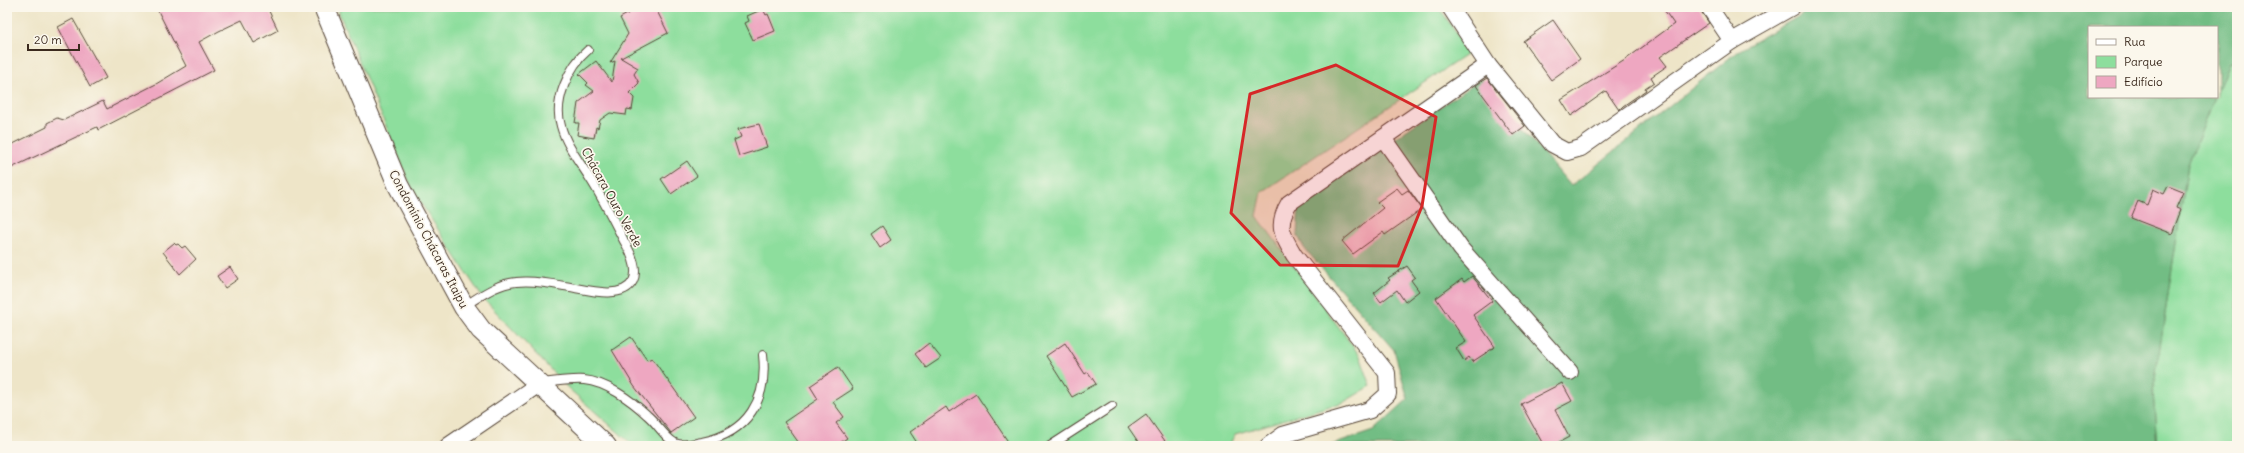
<svg xmlns="http://www.w3.org/2000/svg" width="2244" height="453" viewBox="0 0 2244 453" font-family="Delius,sans-serif">
	<rect width="100%" height="100%" fill="#fbf7ec"/>
	<filter id="ink" filterUnits="userSpaceOnUse"><feTurbulence type="fractalNoise" baseFrequency=".025" numOctaves="2"/><feDisplacementMap in="SourceGraphic" scale="8" xChannelSelector="R" yChannelSelector="G"/><feConvolveMatrix kernelMatrix="1 2 1 2 8 2 1 2 1" color-interpolation-filters="sRGB"/></filter>
	<filter id="wash" filterUnits="userSpaceOnUse"><feTurbulence type="fractalNoise" baseFrequency=".012" numOctaves="4" result="noise"/><feDisplacementMap in="SourceGraphic" scale="16" xChannelSelector="R" yChannelSelector="G"/><feGaussianBlur stdDeviation="0.9" result="paint"/><feColorMatrix in="noise" values="0 0 0 0 0 0 0 0 0 0 0 0 0 0 0 0 0 1.4 0 .05"/><feComposite in="paint" operator="in"/></filter>
	<g filter="url(#wash)">
		<rect width="100%" height="100%" fill="#eee5c8"/>
		<g fill="#8dde9d" stroke="#64845e">
			<path d="M339,7h1100l30,46 -207,139 -5,24 103,140 11,30 -27,16 -109,32 -6,12h-595l-66,-58 -86,-91 -69,-106 -74,-178z"/>
			<path d="M2229,62l8,3v381h-80l-4,-54 35,-228 27,-67h2v-5z"/>
		</g>
		<path fill="#72bd84" stroke="#567451" d="M1815,7h422v58l-8,-3 -12,30v-65h-128v70h126l-27,67 -35,228 4,54h-828l44,-15 35,-32 -14,-49 -90,-102 -7,-14 2,-30 182,-125 90,107 167,-135z"/>
		<g id="blocks">
			<g fill="#eea7c1">
				<path d="M156,7h111l11,23 -24,13 -12,-23 -23,11 -20,11 15,28 -116,60 -1,-3 -90,43v-23l40,-20v-4l10,-5 7,2 39,-19 4,8 49,-25 30,-18z"/>
				<path d="M640,7h15l13,26 -47,25 17,10 -4,6 5,9 -10,10 5,5 -2,12 -5,-1 -1,6 -16,-2 -10,7 -2,8 -2,-1 -2,11 -17,-3 2,-12h-4l3,-20 16,-12 -8,-6 2,-2 -9,-9 17,-13 16,21 3,-21 -5,2 18,-29 -8,-16z"/>
				<path d="M1662,7h36l11,16 -49,34 7,9 -16,11 3,5 -9,6 1,2 -23,16 -4,4 -13,-19 -35,25 -10,-16 64,-40 49,-36z"/>
				<path d="M763,9l3,6 2,-1 7,17 -22,9 -8,-17 4,-2 -2,-5z"/>
				<path d="M73,19l33,59 -16,9 -32,-60z"/>
				<path d="M1553,20l27,39 -29,21 -28,-39z"/>
				<path d="M1487,78l38,48 -12,9 -36,-48 -1,-2z"/>
				<path d="M759,124l8,23 -28,9 -5,-16 7,-3 -3,-8z"/>
				<path d="M687,161l10,15 -26,18 -10,-15z"/>
				<path d="M2168,186l15,6 -7,16 5,2 -9,24 -41,-16 7,-17 9,4 6,-16 11,5z"/>
				<path d="M1397,188l5,6 6,-4 14,19 -37,26 -2,-3 -30,22 -11,-13 41,-33 -6,-6z"/>
				<path d="M882,226l9,14 -11,8 -9,-14z"/>
				<path d="M174,243l2,2 2,-1 4,4 3,-2 11,13 -16,15 -17,-22z"/>
				<path d="M1407,266l8,11 -4,3 8,11 -14,11 -8,-12 -16,12 -7,-9 16,-13 -2,-2z"/>
				<path d="M230,267l8,12 -13,9 -8,-12z"/>
				<path d="M1472,276l20,25 -19,14 22,32 -23,15 -3,-5 -5,4 -8,-13 10,-6 -30,-44 26,-19 2,3z"/>
				<path d="M631,337l16,23 5,-2 42,59 -23,16 -37,-47 -22,-36z"/>
				<path d="M929,343l12,15 -15,10 -11,-14z"/>
				<path d="M1065,343l20,31 3,-2 8,12 -24,13 -26,-41z"/>
				<path d="M838,367l15,22 -20,13 11,15 -8,6 11,15 -11,8h-35l-17,-24 34,-23 -8,-13z"/>
				<path d="M1562,383l10,18 -17,9 14,27 -17,9h-8l-23,-42z"/>
				<path d="M976,394l35,52h-92l-9,-14 36,-25 3,5z"/>
				<path d="M1146,414l19,27 -8,5h-16l-13,-19z"/>
			</g>
		</g>
	</g>
	<g filter="url(#ink)">
		<use href="#blocks" fill-opacity="0" stroke="#564638" stroke-width="1"/>
		<g fill="none" stroke-linecap="round" stroke-linejoin="round">
			<g stroke="#564638" stroke-width="10">
				<g id="service">
					<path d="M464,306c17,-10 32,-22 52,-24 15,-2 33,1 48,4 17,2 58,16 69,-5 6,-12 -3,-30 -9,-40 -11,-22 -22,-44 -35,-64 -10,-16 -23,-32 -28,-51 -8,-25 8,-60 27,-76"/>
					<path d="M541,383c14,-1 29,-4 43,-3 22,2 47,20 63,35 10,8 17,22 28,28 8,4 19,0 27,-1 46,-9 66,-43 61,-87"/>
					<path d="M1050,446l62,-40"/>
				</g>
			</g>
			<g stroke="#564638" stroke-width="18">
				<g id="minor">
					<path d="M1450,7l38,58 64,79 15,8 14,-4 151,-107 60,-34"/>
					<path d="M1709,7l23,34"/>
					<path d="M1383,138l78,111 109,123"/>
					<path d="M448,446l91,-62"/>
					<path d="M1268,446l15,-11 87,-25 18,-16 -1,-21 -93,-118c-12,-20 -18,-30 -5,-52l199,-138"/>
				</g>
			</g>
			<g stroke="#564638" stroke-width="22">
				<path id="tertiary" d="M324,7l74,178 66,122 17,23 125,116"/>
			</g>
			<use href="#service" stroke="#fff" stroke-width="8"/>
			<use href="#minor" stroke="#fff" stroke-width="16"/>
			<use href="#tertiary" stroke="#fff" stroke-width="20"/>
		</g>
	</g>
	<path fill="#d62828" fill-opacity="0.2" stroke="#d62828" stroke-width="3" stroke-linejoin="round" d="M1336,65l100,52 -14,89 -24,60 -118,-1 -49,-52 19,-119z"/>
	<g text-anchor="middle" dominant-baseline="central" stroke-width="3.5" stroke-linejoin="round" paint-order="stroke">
		<g font-size="12" fill="#3b2a1e" stroke="#fbf7ec">
			<text transform="translate(612 197) rotate(61)">Chácara Ouro Verde</text>
			<text transform="translate(429 239) rotate(62)">Condomínio Chácaras Itaipu</text>
		</g>
	</g>
	<rect width="2244" height="453" fill="none" stroke="#fbf7ec" stroke-width="24"/>
	<rect x="2088" y="26" width="130" height="72" fill="#fbf7ec" stroke="#aea59a"/>
	<rect x="2096" y="39" width="20" height="6" fill="#ffffff" stroke="#aea59a"/>
	<text x="2124" y="46" font-size="12" fill="#3b2a1e">Rua</text>
	<rect x="2096" y="56" width="20" height="12" fill="#8dde9d" stroke="#aea59a"/>
	<text x="2124" y="66" font-size="12" fill="#3b2a1e">Parque</text>
	<rect x="2096" y="76" width="20" height="12" fill="#eea7c1" stroke="#aea59a"/>
	<text x="2124" y="86" font-size="12" fill="#3b2a1e">Edifício</text>
	<path d="M28 44v6h51v-6" fill="none" stroke="#3b2a1e" stroke-width="2"/>
	<text x="34" y="44" font-size="12" fill="#3b2a1e" stroke="#fbf7ec" stroke-width="3" paint-order="stroke">20 m</text>
</svg>
